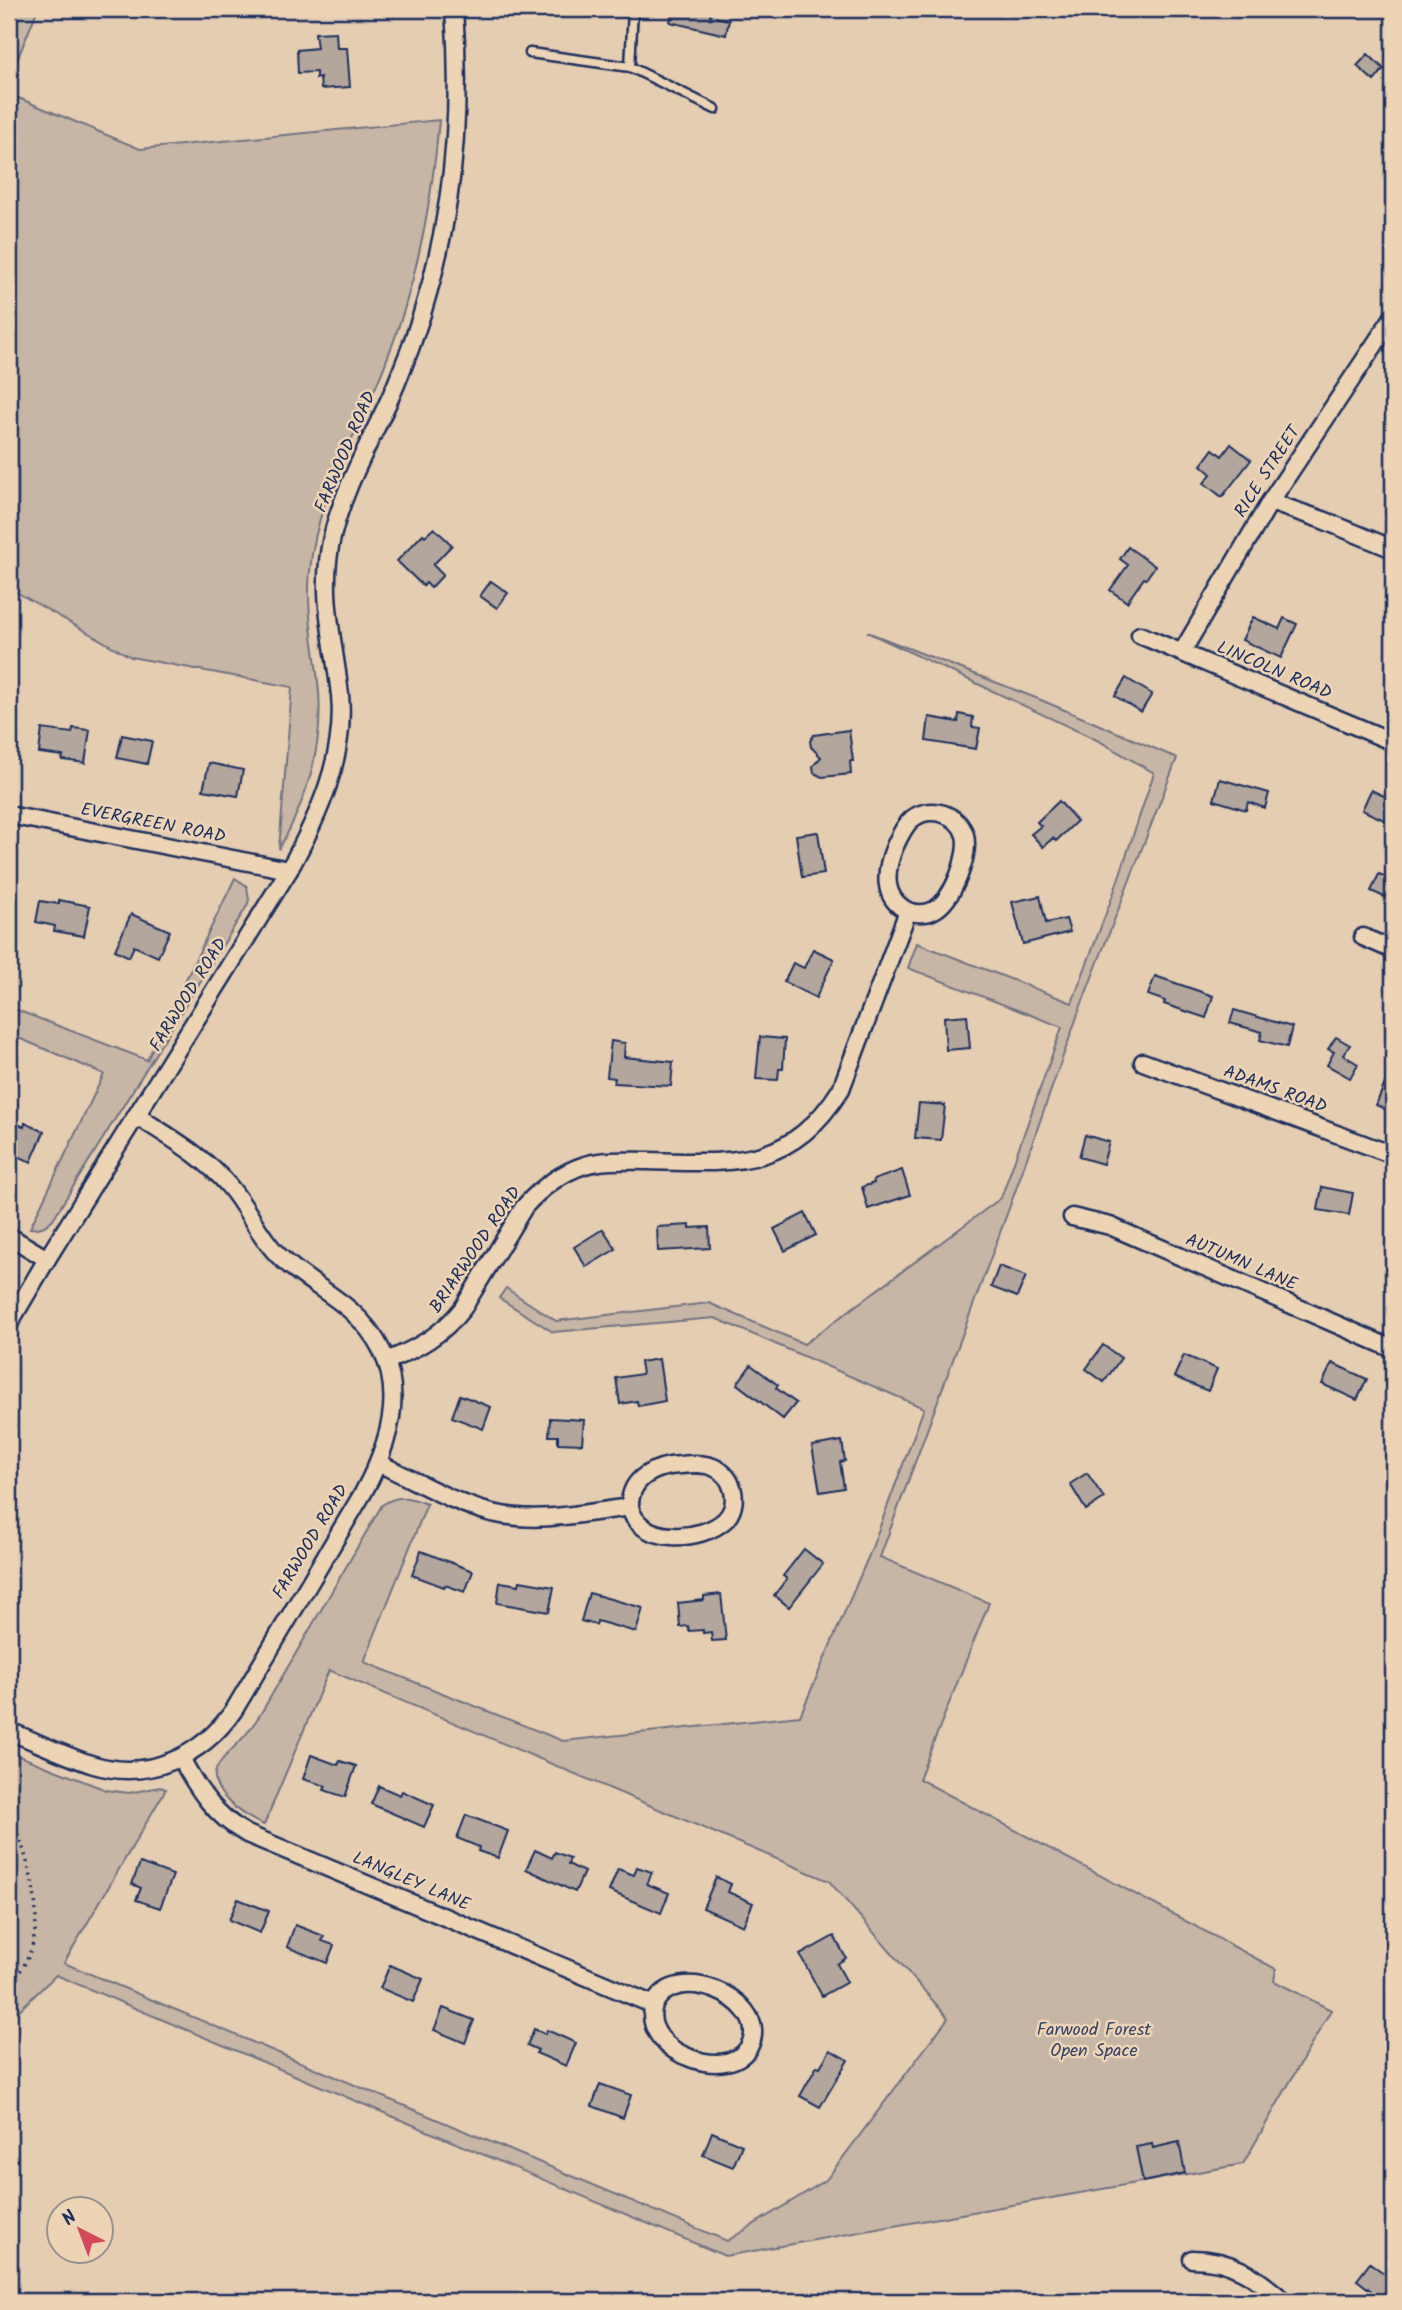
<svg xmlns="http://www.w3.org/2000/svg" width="1402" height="2310" viewBox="0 0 1402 2310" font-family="Kalam,sans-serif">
	<rect width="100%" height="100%" fill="#e5cdb2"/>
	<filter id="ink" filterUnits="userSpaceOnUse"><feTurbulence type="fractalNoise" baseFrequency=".0143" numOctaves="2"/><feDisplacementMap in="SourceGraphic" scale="14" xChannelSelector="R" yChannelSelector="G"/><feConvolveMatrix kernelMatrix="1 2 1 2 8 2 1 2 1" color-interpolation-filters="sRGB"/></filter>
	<g filter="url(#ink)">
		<g fill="#c7b6a5" stroke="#717282" stroke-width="2">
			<path d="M9,9l28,2 -28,69z"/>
			<path d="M9,94l131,55 299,-29c-7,87 -24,171 -57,252 -27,66 -66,127 -72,199 -4,38 4,73 8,111 7,58 -10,116 -39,167l13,-162 -161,-30 -122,-69z"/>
			<path d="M867,632l174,68 136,58 -98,253 -68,192 -131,354 109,46 -70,176 357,190 -2,12 57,29 -88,154 -518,92 -669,-281 -47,45v-268l97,38 23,3 31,-6 6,2 -102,174 663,278 99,-61 122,-162 -119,-137 -500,-211 -65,155c-14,-6 -27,-13 -37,-25 -25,-26 -7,-38 13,-59 8,-8 14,-17 20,-26l122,-210c16,-11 28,-8 45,-1l-63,158 199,79 237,-25 70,-163 54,-145 -209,-90 -162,14 -54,-34 7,-10 50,33 153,-18 95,41 197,-146 61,-171 -154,-59 9,-25 155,60 42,-111 40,-119 -55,-32z"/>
			<path d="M235,878l12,8 2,14 -2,6 -194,313c-7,7 -12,10 -23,9l74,-154 -95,-40v-27l138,53z"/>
		</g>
		<g fill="#b2a69d" stroke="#1b2f5e" stroke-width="2">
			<path d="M673,9h39l-2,7 19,4 -3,15 -56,-13z"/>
			<path d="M336,32l1,16h10l3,39 -29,2 -1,-12 -4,1v-6l-18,1 -1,-23 20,-2 -2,-15z"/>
			<path d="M1368,54l16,15 -10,12 -17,-15z"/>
			<path d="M1231,444l20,16 -29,37 -18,-14 7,-9 -10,-9 12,-16 9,7z"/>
			<path d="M434,528l18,17 -19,20 10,10 -12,13 -5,-5 -3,3 -26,-25 26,-27 2,2z"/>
			<path d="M1128,547l27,19 -9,13 -2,-1 -17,24 -17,-12 18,-25 -8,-6z"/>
			<path d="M491,581l17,12 -11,15 -17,-12z"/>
			<path d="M1253,617l26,12 5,-11 13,6 -16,34 -39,-18z"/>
			<path d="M1126,678l26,16 -11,18 -26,-16z"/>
			<path d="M959,714l14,3 -1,10 8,1 -4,21 -50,-8 3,-24 29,5z"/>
			<path d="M73,728l17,2 -5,33 -23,-3 1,-4 -24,-3 3,-24 30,4z"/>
			<path d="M849,730l4,31h-3l1,13 -29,3 -8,-4 -1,-7 8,-9 -10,-10 -1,-6 4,-6z"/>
			<path d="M122,735l30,6 -5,23 -30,-6z"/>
			<path d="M209,763l34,7 -5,26 -35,-6z"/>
			<path d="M1220,779l49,14 -4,15 -17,-6 -2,8 -32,-10z"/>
			<path d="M1371,790l22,10v6l-7,15 -24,-11z"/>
			<path d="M1059,801l18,20 -21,20 -3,-3 -10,9 -12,-13 10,-8 -4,-4z"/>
			<path d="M818,832l6,42 -22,3 -6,-42z"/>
			<path d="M1379,874l14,6v21l-22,-10z"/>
			<path d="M1040,896l6,27 20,-4 4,13 -47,12 -11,-42z"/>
			<path d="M59,900l31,6 -6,30 -30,-5 1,-5 -19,-4 4,-21 19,3z"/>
			<path d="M131,914l39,17 -12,26 -24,-11 -5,11 -14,-7z"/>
			<path d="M813,949l21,10 -18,39 -32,-16 9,-19 11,5z"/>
			<path d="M1155,976l58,20 -7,22 -42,-14 1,-3 -17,-6z"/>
			<path d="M1234,1010l58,17 -5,20 -27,-7 2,-8 -32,-9z"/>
			<path d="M967,1015l3,33 -24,2 -2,-33z"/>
			<path d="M760,1037l25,2 -2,30h-4l-1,11 -22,-1z"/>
			<path d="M1336,1037l14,8 -7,10 15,9 -8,14 -23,-13 7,-13 -6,-3z"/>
			<path d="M611,1041l14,2 -1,14 49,5 -2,24 -57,-3 1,-5 -8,-1z"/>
			<path d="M1393,1064v49l-17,-8z"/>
			<path d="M919,1103l26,2 -4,35 -26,-2z"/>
			<path d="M9,1120l15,7 1,-4 19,9 -13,30 -22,-10z"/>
			<path d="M1085,1135l24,7 -6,22 -24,-7z"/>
			<path d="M902,1170l8,25 -42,14 -6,-22 12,-4 -1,-3z"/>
			<path d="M1322,1187l31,6 -4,22 -31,-5z"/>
			<path d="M805,1213l11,22 -31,16 -11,-22z"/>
			<path d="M690,1225v3l19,-1 1,21 -52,3 -1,-24z"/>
			<path d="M603,1229l13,20 -30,18 -12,-20z"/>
			<path d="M999,1266l27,10 -9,21 -26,-10z"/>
			<path d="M1103,1345l18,13 -17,24 -18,-13z"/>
			<path d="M1184,1355l33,14 -9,22 -34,-14z"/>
			<path d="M659,1359l6,42 -27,5 -1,-5 -17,3 -4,-26 26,-4 -2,-12z"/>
			<path d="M1332,1363l35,16 -10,21 -35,-16z"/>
			<path d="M751,1365l27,20 -2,3 20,15 -13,16 -46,-35z"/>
			<path d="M460,1395l31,12 -8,22 -31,-12z"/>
			<path d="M550,1418l34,2 -2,24 -24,-1v-7h-9z"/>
			<path d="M842,1441l3,20 -5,1 4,26 -24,4 -8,-46z"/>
			<path d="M1087,1473l17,25 -18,12 -16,-26z"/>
			<path d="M804,1549l19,15 -34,43 -15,-12 13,-16 -4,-3z"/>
			<path d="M421,1551l52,20 -8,21 -20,-7 -1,2 -32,-12z"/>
			<path d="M520,1581l34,6 -5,25 -52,-9 3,-21 19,3z"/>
			<path d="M589,1593l54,15 -7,24 -39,-11 -1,4 -15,-4z"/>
			<path d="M721,1594l5,46 -14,1 -1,-9 -8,1v-3l-14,1 -1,-5 -8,1 -2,-24 26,-3v-4z"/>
			<path d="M311,1755l27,10 2,-4 16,5 -11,31 -21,-7 2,-4 -23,-7z"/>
			<path d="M379,1786l21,9 2,-4 32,14 -10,22 -53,-23z"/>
			<path d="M466,1815l42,16 -10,27 -20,-7 1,-4 -22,-9z"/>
			<path d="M535,1850l17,8 3,-6 15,6 -2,6 16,8 -9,20 -49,-23z"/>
			<path d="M140,1863l33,12 -13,33 -24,-8 5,-12 -9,-4z"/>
			<path d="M637,1867l15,5 -5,12 22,9 -8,20 -52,-22 9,-22 16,6z"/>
			<path d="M716,1877l15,7 -3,8 25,11 -10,23 -40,-18z"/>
			<path d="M238,1899l31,12 -9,22 -31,-13z"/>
			<path d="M295,1925l29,11 -2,5 12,4 -7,18 -40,-16z"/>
			<path d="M834,1936l12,22 -9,6 10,18 -25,14 -22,-41z"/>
			<path d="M390,1965l33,14 -10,23 -33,-14z"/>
			<path d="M443,2008l31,12 -9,23 -31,-13z"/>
			<path d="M534,2029l11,5 2,-4 29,13 -10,23 -30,-13 2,-3 -11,-5z"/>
			<path d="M830,2050l18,10 -28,47 -20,-11 17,-30 3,1z"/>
			<path d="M600,2084l31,11 -8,23 -31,-12z"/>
			<path d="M712,2132l30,13 -9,22 -30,-12z"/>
			<path d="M1179,2142l6,31 -42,9 -7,-35 16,-3 1,4z"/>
			<path d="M1370,2263l23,17v4l-11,15 -25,-19z"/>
		</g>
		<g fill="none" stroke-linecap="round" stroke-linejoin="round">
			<g stroke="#1b2f5e" stroke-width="13">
				<g id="lane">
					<path d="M530,53l100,14 3,-58"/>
					<path d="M630,67l85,42"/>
				</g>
			</g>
			<g stroke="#1b2f5e" stroke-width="21">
				<g id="street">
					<path d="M1270,502l53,18 70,29"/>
					<path d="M1140,635l253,107"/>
					<path d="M1182,652l88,-150 123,-185"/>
					<path d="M9,815l280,55"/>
					<path d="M1363,937l30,13"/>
					<path d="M1143,1062l250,93"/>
					<path d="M1072,1217l38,9 283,123"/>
					<path d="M9,1236l38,23"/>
					<path d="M9,1324l38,-65 242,-389c29,-53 57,-113 51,-175 -6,-55 -21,-102 -8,-158 13,-55 44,-104 65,-155 51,-121 67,-243 57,-373"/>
					<path d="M387,1361c31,-13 55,-26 76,-53l61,-101c17,-19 36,-34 61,-42 20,-6 43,-4 64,-4 85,2 141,9 192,-72l67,-178c9,3 17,4 26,-1 19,-10 36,-55 31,-75 -7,-22 -36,-30 -53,-16 -8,7 -13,18 -17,27 -10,24 -14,52 13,65"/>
					<path d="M378,1463c37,17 75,40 114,50 45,11 93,0 138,-6 8,38 72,35 95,13 16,-16 9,-45 -12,-53 -10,-4 -21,-3 -32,-2 -25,1 -52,12 -51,42"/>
					<path d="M9,1731c28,11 56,25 85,34 55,16 108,-9 140,-55l129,-217c35,-64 48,-129 -13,-183 -23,-20 -50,-33 -72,-55 -20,-20 -30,-47 -49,-69 -25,-30 -60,-49 -92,-70"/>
					<path d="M181,1758c17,32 34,58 66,76l407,171c-16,48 83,83 98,35 12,-42 -77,-80 -98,-35"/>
					<path d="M1192,2259c40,0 63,17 92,42"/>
				</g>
			</g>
			<path stroke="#1b2f5e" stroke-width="3.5" stroke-dasharray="2 5" stroke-linecap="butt" d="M9,1808c20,57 49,127 0,177"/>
			<use href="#lane" stroke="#edd4b5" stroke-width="8"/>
			<use href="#street" stroke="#edd4b5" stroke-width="16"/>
		</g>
	</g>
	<g text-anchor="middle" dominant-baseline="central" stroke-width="5" stroke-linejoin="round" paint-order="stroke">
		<g font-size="18" fill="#1b2f5e" stroke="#edd4b5">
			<text transform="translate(346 452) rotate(-67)">FARWOOD ROAD</text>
			<text transform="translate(1268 472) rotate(-57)">RICE STREET</text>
			<text transform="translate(1274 671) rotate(23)">LINCOLN ROAD</text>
			<text transform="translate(153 824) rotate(11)">EVERGREEN ROAD</text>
			<text transform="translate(189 995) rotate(-58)">FARWOOD ROAD</text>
			<text transform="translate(1275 1090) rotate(20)">ADAMS ROAD</text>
			<text transform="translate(476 1250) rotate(-56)">BRIARWOOD ROAD</text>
			<text transform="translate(1241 1263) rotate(23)">AUTUMN LANE</text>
			<text transform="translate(311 1542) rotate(-59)">FARWOOD ROAD</text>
			<text transform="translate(411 1882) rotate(23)">LANGLEY LANE</text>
		</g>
		<g font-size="18" fill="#354369" stroke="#edd4b5">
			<text x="1094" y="2030">Farwood Forest<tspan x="1094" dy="21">Open Space</tspan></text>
		</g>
	</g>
	<rect width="1402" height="2310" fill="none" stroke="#edd4b5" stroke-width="35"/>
	<rect x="18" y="18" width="1367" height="2275" fill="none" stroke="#1b2f5e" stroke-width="2.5" filter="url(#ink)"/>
	<g transform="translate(80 2230) rotate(318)"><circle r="33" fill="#edd4b5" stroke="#999292" stroke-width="2"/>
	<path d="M0-5L12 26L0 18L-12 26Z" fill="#d1495b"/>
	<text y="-10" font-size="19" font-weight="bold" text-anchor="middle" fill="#1b2f5e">N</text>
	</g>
</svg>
